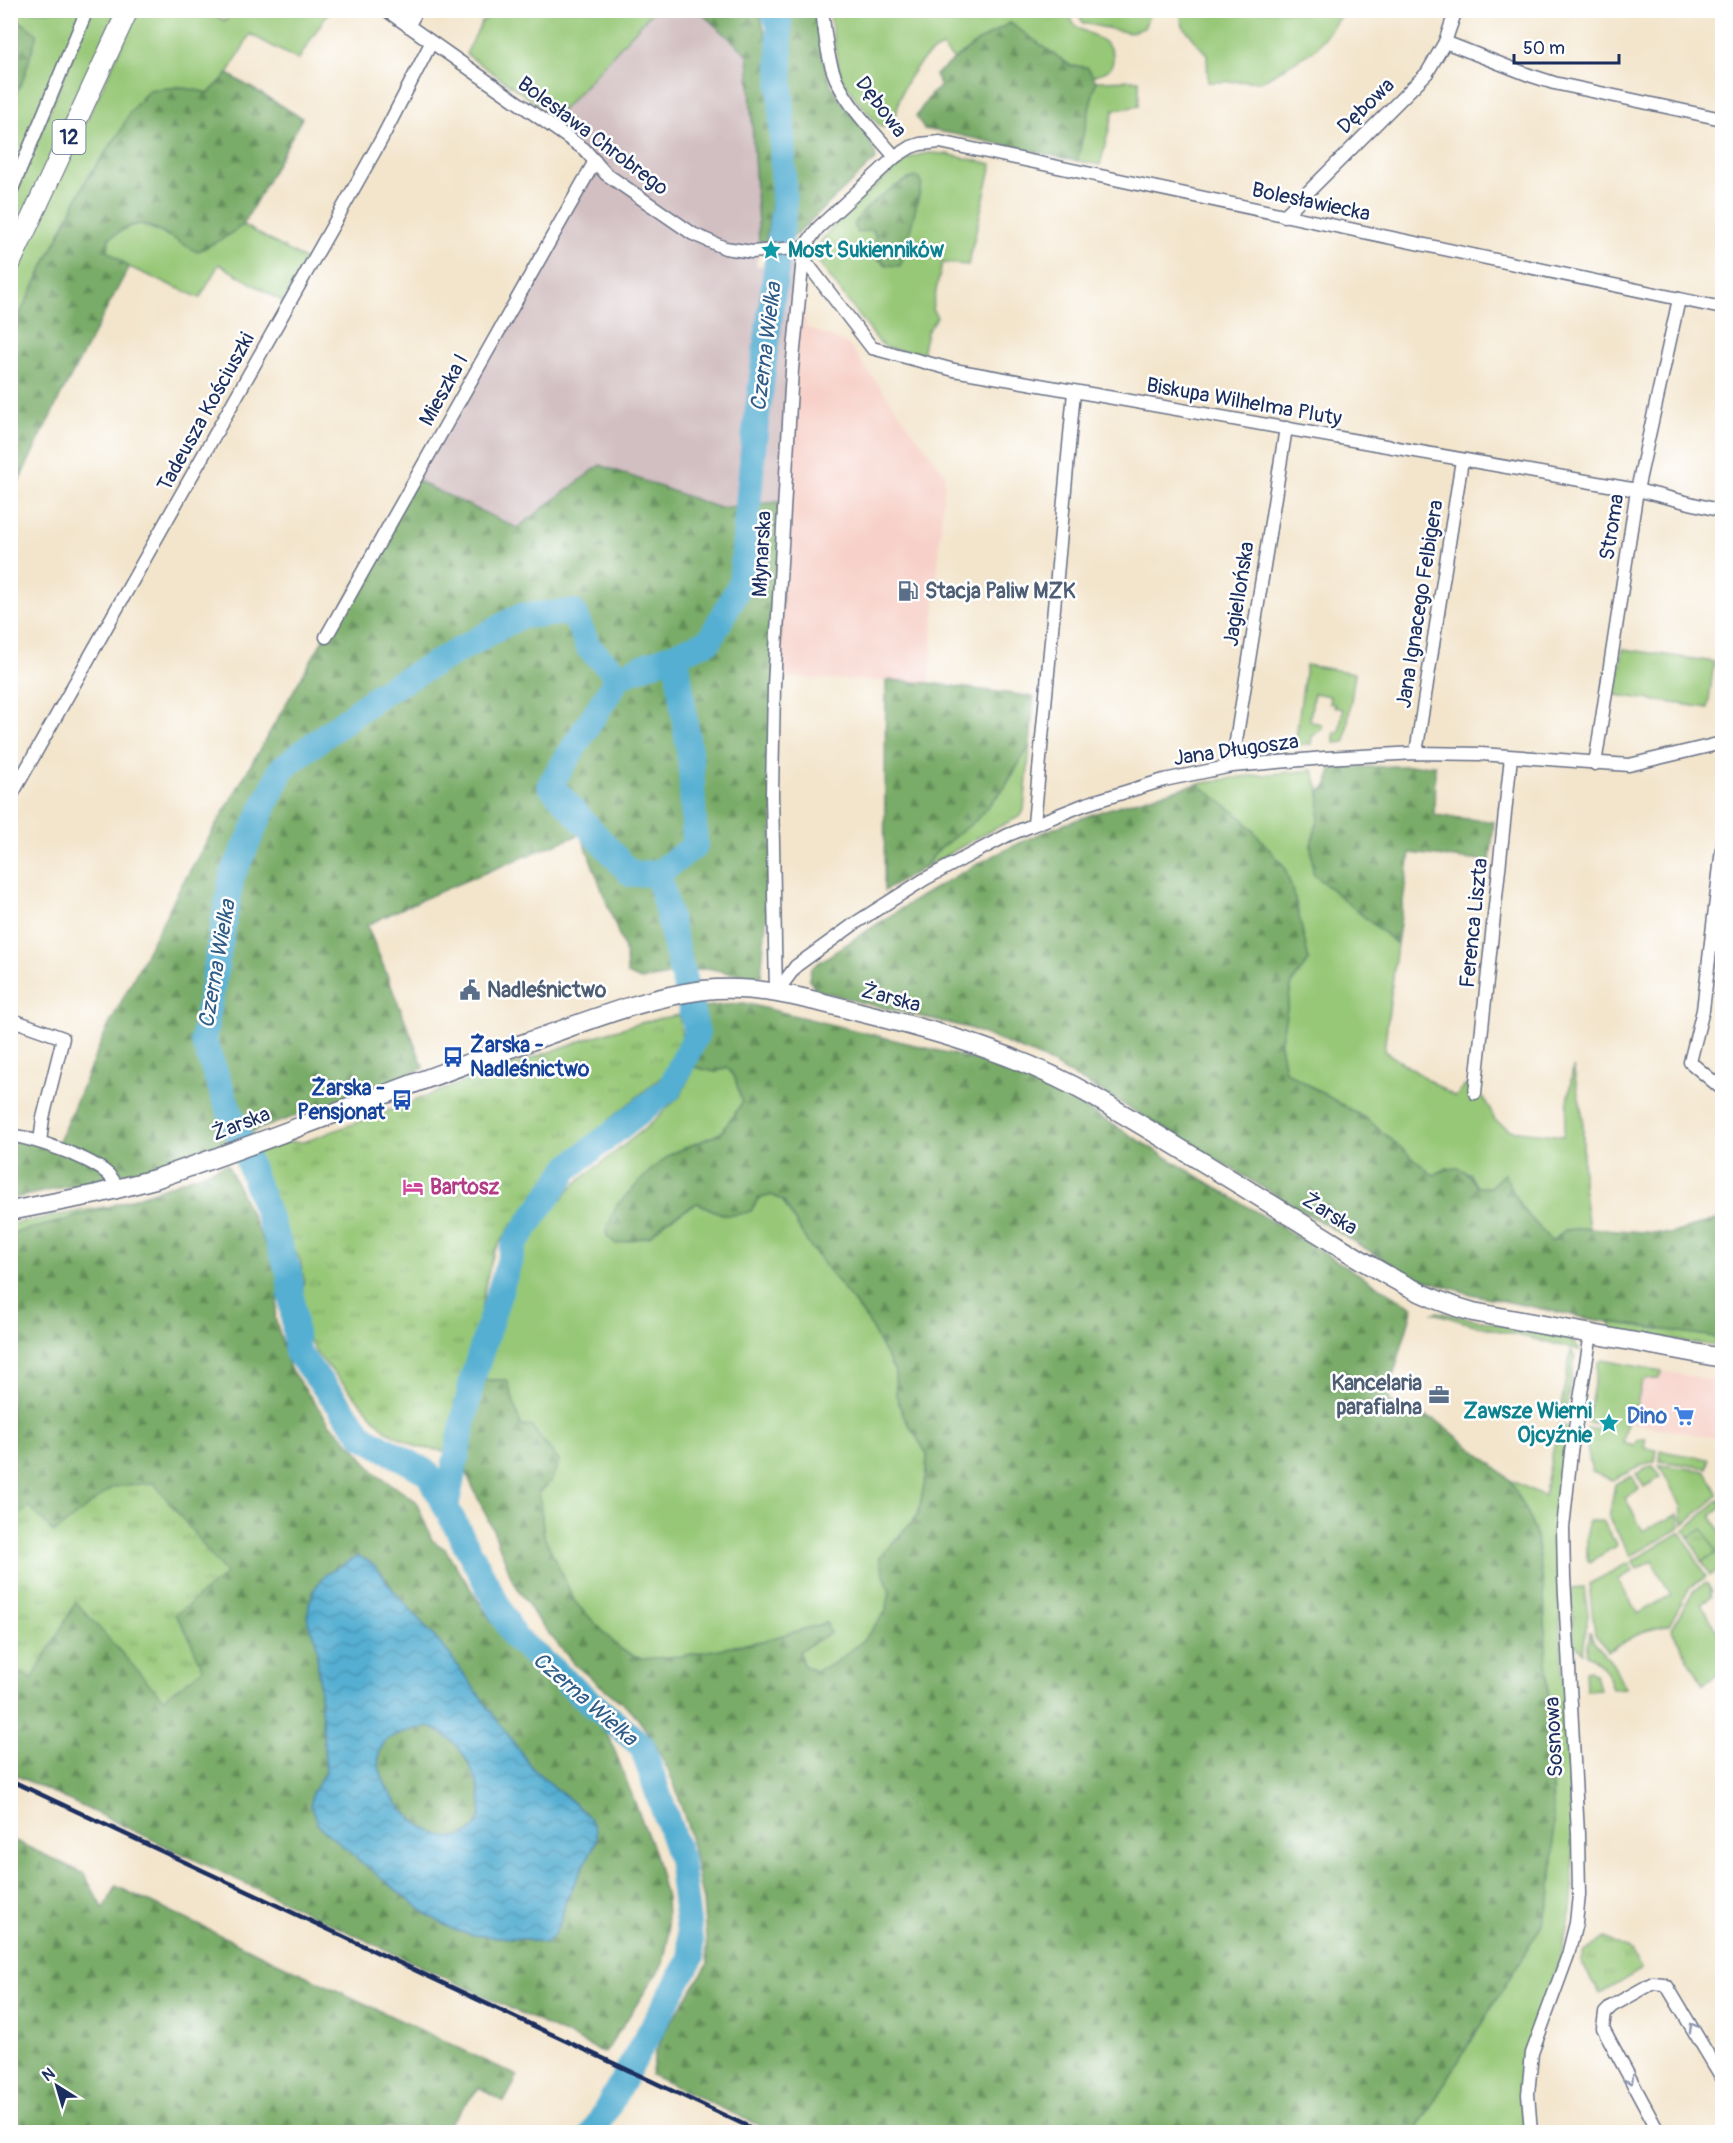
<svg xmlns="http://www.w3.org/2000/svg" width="1733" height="2143" viewBox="0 0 1733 2143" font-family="Pangolin,sans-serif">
	<defs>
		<pattern id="forest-firs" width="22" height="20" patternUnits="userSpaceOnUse" patternTransform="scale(1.5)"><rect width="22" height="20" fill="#79ac68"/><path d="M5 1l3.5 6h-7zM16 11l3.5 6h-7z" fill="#628c59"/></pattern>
		<pattern id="park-tufts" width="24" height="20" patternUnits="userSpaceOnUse" patternTransform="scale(1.5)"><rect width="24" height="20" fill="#97c877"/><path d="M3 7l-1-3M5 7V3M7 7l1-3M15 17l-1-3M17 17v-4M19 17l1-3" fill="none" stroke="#7aa365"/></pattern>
		<pattern id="water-waves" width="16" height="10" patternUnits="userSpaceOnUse" patternTransform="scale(1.5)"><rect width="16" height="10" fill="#54afd2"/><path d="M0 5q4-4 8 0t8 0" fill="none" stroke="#458fae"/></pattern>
	</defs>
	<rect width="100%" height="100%" fill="#fff"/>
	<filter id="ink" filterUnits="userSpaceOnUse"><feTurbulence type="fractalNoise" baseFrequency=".0167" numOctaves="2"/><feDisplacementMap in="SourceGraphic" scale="12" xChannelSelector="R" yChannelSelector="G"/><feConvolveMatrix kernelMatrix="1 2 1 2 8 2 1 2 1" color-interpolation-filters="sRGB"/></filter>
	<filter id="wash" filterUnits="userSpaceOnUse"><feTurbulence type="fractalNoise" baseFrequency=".008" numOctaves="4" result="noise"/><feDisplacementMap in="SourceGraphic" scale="24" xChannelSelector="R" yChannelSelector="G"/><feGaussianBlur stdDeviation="1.35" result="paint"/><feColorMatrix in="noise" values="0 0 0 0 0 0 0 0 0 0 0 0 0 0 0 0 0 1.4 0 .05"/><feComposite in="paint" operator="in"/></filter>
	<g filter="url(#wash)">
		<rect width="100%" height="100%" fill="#f3e5cc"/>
		<g fill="#f7d1c9">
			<path d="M802,264l4,63 42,17 97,130 -16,209 -153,-6 10,-176 1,-149z"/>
			<path d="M1662,1371l60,11v57l-95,-17 2,-10 6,-1 7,-29 7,-3h9z"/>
		</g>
		<path fill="#d2bfc1" d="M653,11h45l50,44 11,183 -3,28 46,-2 -15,88 -1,149 -67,7 -119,-43 -83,63 -102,-48 180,-318 -46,-37z"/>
		<g fill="#97c877" stroke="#597c6a" stroke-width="1.5" fill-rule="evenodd">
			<path d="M500,10h153v1l-97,106 -90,-63 16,-32z"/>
			<path d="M11,11h72l-72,173v-83l12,-21 13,-45 -25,-21z"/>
			<path d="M91,11h25l-105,234v-41z"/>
			<path d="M138,11h68l19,10 7,-10h97l-31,49 -48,-26 -22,40 -19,19 -29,-6 -31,3 -19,22 -10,20 -33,47 -68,137 -8,25v-60z"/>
			<path d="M829,11h238c3,5 5,12 10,16 13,8 38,14 36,33 -1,12 -11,13 -21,16l-5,-9 -16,-1 -61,-43 -33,19 -23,18 -12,-13c-20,8 -37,32 -43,54 -2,10 -2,17 -8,26h-10l-25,-28 -16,-24z"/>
			<path d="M1077,11v-1l74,1 -7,17 -14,5 -47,-10z"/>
			<path d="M1180,11v-1l164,1 -28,38 -54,32 -54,1 -1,-27 -24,-29z"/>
			<path d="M1139,80v26l-25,4 -14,55 -23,-4 19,-80z"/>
			<path d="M929,153l17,1 46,10 -24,101 -26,-2 -10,46 5,8 -10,15 -5,22 -35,-6 -8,-6 -57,-75c-3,-5 -7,-10 -5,-17 5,-20 75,-80 94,-92 5,-3 11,-4 18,-5zM921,183l-21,83 -23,-7 -2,-25 -3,-5z"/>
			<path d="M141,224l27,12 54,3 21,-14 63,35 -23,42 -64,-38 -19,34 -71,-31 -21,-16 1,-13 18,-11z"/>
			<path d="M1623,649l91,13 -6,46 -92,-13z"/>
			<path d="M1306,665l49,8 -10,69 -11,1v-10h5l4,-24 -9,-2 1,-3 -6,-1 1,-7 -16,-3 -4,25 2,4 10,2v4l-10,9 -1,7 -16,1z"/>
			<path d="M1030,745l-6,65 -3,6 -41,20 -58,33 18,-21 35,-27 30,-34z"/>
			<path d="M1313,770l7,22 -1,25 -8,28 15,40 71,59 -13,107 71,46 12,-13 18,16 10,20 15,10 53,6 10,-69 10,52v67l6,42 -24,2 -13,12 -31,-35 -17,-33 -14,13h-13l-8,-14 -22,-5 -14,8 -65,-56 -83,-49 -5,-26 7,-36 5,-26 17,-23 -15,-65 -10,-29 -86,-82 42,-7z"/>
			<path d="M694,1067l22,5 11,-5 8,11 7,25 -21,30 -50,21 -21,82 16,-15 31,-18 27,11 27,-3 7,-12 14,-4 11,6 26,44 57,73 29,54 1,22 7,21 24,39 -1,22 -8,39 -39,43 11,35 -3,18 -24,30 -30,23 -18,7 -12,-6 -4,-14 31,-18 -4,-10 -64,18 -81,16 -40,3 -21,-11 -45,-46 -31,-67 -5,-44 12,-11 -30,-55 -14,-46h-19l-11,5 35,-122 16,-27 47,-52 72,-57 34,-32z"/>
			<path d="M104,1207l2,1 -60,18 -35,7v-9z"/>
			<path d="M1438,1312l127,26 8,3 7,9 -113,-27 -33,-10z"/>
			<path d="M1609,1322l113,16v-6v15l-105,-15z"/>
			<path d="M1571,1351l4,6 -10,56 -5,-1z"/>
			<path d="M1602,1360l60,11 -4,8h-9l-7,3 -7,30h-6l-6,31 11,3 3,-6 9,-2 -2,10 13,2 -2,11 -10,3 -33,16 -20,-8 -7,-35 2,-9 14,2 1,-6 -15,-2 11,-59z"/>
			<path d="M1558,1425l11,2 -10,74 -2,54 16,301v32l-2,22 -11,49 -33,86c-7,29 -7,58 -2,87h-110l127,-207 8,-24 4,-53 -4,-138 -15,-179 -25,-51 34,16z"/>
			<path d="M1661,1451l47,8 -1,9 -47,-7z"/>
			<path d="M1659,1465l47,6 12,24 -35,30 -2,-19z"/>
			<path d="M1651,1466h2l8,11 -17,10 -8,-13z"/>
			<path d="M1632,1476l7,13 -14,9 18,33 35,-17 2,12 -3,4 -46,26 -22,-38 6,-34z"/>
			<path d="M1720,1500l2,8 -11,7 11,21v32l-12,7 -8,-14 14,-8 -13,-23 -14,7 -4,-7 32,-29z"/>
			<path d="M1588,1521h14l15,24 -28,18 -2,-4v-36z"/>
			<path d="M1681,1532l25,45 -16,10 -21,38 -27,7 -34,19 -13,-16 -6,-51 39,-21 5,8 -15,9 20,34 33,-19 -19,-34 -15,8 -5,-8z"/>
			<path d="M1707,1583l5,9 -2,1 2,3 -11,7 18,32 3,-1v39l-19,11 -32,-55 23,-39z"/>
			<path d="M1584,1588l4,26 -5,38 -9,-8 -3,-55z"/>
			<path d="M1590,1632l3,9 19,21 13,26 -14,1c-1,-17 -10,-27 -24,-35z"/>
			<path d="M1590,1670l6,5 4,14 -14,1 -1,-19z"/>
		</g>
		<g fill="url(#forest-firs)" stroke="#4a6e63" stroke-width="1.5" fill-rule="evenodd">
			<path d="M699,11h60l13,45 1,55 -2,99 -6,33 -6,-1 -11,-187z"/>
			<path d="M782,11h34c5,25 5,53 17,77 14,28 37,38 43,71l-84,79 -3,-7 2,-46 -1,-81z"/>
			<path d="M11,14l26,20 -14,46 -12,21z"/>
			<path d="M1010,23l61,43 16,1 9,14 -19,80 -123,-27 -30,-5 -8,-13 16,-23 9,-7 -6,-11 42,-33z"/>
			<path d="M228,74l74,44 -59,107 -21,14 -25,13c-12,-6 -45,-28 -57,-28 -11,0 -22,9 -31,14l-1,13 21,16 -69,130 -49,100 -1,-156 9,-25 68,-137 33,-47 10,-20 19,-22 31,-3 29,6z"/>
			<path d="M915,177l4,1 3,5 -18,72 -4,11 -13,-1 -10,-6 -2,-25 -3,-5 -14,4 -4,-8c7,-17 43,-43 61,-48z"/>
			<path d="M600,465l119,43 67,-7 -16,379 -9,96 -32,-3 -21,-5 -67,12 -14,-6 -1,-20 -45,-120c-72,29 -144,57 -214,91l57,143 -260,97 -153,34 -1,-58 47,5 48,-113 76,-147 234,-406 102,48z"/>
			<path d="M886,680l43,3 105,14 -4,48 -25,42 -30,34 -35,27 -18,21 -38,22z"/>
			<path d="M1435,765l-1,50 60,7 -4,40 -80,-9 -13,91 -84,-70 -2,-29 8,-28 1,-25 8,-7 3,-17z"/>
			<path d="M1198,784l45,35 41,47 10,29 15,65 -17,23 -5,26 -7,36 5,26 83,49 65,55c23,-11 31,-11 44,12h13l14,-13 17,33 31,35 13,-12 24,-2 81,6 52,-16v120l-132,-19 -119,-25 -61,-19 -282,-168 -86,-49 -73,-30 -110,-26 -43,-13 -7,-10 2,-11c77,-52 156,-105 243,-140 47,-18 95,-32 144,-44z"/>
			<path d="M744,1003l256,63 87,43 326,198 -24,84 1,11 47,19 50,39 23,20 25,51 9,58 10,259 -4,53 -8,24 -127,207h-642l-122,-57 5,-24 9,-20 43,-67 -5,-62 -14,-71 -15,-48 -21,-43 -20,-28 -58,-47 -38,-46 -25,-40 -18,-47 -27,-57 -2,-28 11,-62 12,-5h19l14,46 11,1 27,34 -8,20 -12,11 5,44 31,66 45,47 21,10 40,-3 81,-15 64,-18 4,10 -31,18 4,14 12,6 18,-7 30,-23 23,-30 4,-18 -11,-35 39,-43 8,-39 1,-22 -24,-39 -7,-21 -1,-22 -29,-54 -57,-73 -26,-44 -11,-6 -14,4 -7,12c-26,9 -31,2 -54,-8l-31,18 -16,15 -34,8 -9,-8 -1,-5 11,-26 34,-35 20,-16 50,-21 21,-30 -7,-25 -8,-11 -11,5 -22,-5 7,-27 3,-33z"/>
			<path d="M227,1164l54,114 -6,40 15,51 40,55 25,24 22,27 39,26 16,39 13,9 47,73 18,22 51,39 30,29 20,29 44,113 11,44 2,42 -5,24 -58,89 -594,-280v-104l21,10 44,-77 87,96 22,-69 -10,-14 -62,-128 -59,46 -25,-26 -18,18v-292c74,-15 145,-42 216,-69zM382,1573l6,11 62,71 82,113 53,45 10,14 2,13 -32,62 -3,16 -8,17 -9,8 -18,-4 -53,-4 -20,-5 -26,-15 -68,-54 -42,-36 -6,-32 14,-21 -10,-134z"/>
			<path d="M431,1727c9,4 18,10 25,18 18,21 44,78 5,91 -37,13 -101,-62 -77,-93 9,-11 34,-15 47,-16z"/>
			<path d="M11,1839l72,34 21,36 12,-23 402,190 -14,26 -25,-14 -37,44h-23l-13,-5 -39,1 -14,4h-342z"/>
		</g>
		<g fill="url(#park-tufts)" stroke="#597c6a" stroke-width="1.5">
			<path d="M679,1015l4,31 -6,15 -13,14 -54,44 -60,60 -39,47 -17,26 -8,29 -17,100 -17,62 -5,9 -30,-5 -32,-17 -69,-77 -11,-20 -5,-26 4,-27 -4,-20 -14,-23 -33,-84 32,-11h19c77,-28 154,-59 231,-85 48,-17 94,-34 144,-42z"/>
			<path d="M154,1483l72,91 -51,41 10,14 18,40 -40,30 -87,-97 -44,77 -21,-10v-144l18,-19 25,27 59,-46z"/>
			<path d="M1703,1529l14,24 -15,8 -13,-24z"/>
			<path d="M1605,1938l26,14 11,17 -42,25 -19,-32 4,-10z"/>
		</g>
		<path fill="url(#water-waves)" stroke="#386f98" stroke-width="1.5" fill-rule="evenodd" d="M358,1556c15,6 23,15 30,28l62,71 82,113 53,45 10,14 2,13 -32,62 -3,16 -8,17 -9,8 -18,-4 -53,-4 -20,-5 -26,-15 -68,-54 -42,-36 -7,-19 1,-13 14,-21 -10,-134 -8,-15 1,-19 6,-16 10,-13zM431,1727c9,5 18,10 25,18 18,21 44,78 5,91 -37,13 -101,-62 -77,-93 9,-11 34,-15 47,-16z"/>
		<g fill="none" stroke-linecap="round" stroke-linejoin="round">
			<g stroke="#54afd2" stroke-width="26">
				<path d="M619,676l-69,109 81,89 27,-1"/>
				<path d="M446,1507l26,-127 43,-137 53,-75 102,-80 27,-55 -39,-160 37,-27 -4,-80 -15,-112"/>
				<path d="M594,2132l98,-176 -12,-98 -38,-112 -127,-108 -87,-165 -64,-36 -67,-85 -8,-80 -86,-232 29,-164 50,-108 98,-74 140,-78 53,-4 16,36 30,28 90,-35 32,-58 13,-143 30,-233 -5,-184 -7,-13"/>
			</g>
		</g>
	</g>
	<g filter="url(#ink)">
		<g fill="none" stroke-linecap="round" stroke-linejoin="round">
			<g stroke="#676f84" stroke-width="15">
				<g id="street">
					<path d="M386,10l198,139 22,25 87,60 32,14 27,4 52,-5"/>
					<path d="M822,10c3,23 5,48 14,69 13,29 39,54 59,78"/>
					<path d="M408,26l6,-10v-6"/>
					<path d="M1445,42l84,33 25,8 168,36"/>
					<path d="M10,194l77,-184"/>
					<path d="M1284,216l143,-143 18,-31 11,-32"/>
					<path d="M803,258l69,90 82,22 683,120 85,21"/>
					<path d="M326,637l269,-476"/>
					<path d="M1416,753l46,-293"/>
					<path d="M1595,764l42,-274 42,-191"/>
					<path d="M1232,766l54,-338"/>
					<path d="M10,798l371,-658 50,-97"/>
					<path d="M1034,824l40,-432"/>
					<path d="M1722,849l-19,161 -13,52 32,27"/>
					<path d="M776,993l-4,-199 2,-109 18,-315 12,-123 14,-19 77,-71 16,-10 9,-3 20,-2 782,166"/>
					<path d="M776,993l20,-27 61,-44 68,-43 43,-23 40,-21 78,-31 78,-24 68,-14 93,-8 91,-5 65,1 148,11 93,-22"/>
					<path d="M10,1019l53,19 -20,80 -3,24"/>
					<path d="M1475,1093l36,-336"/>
					<path d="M10,1135c25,4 79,22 98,39 4,4 8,10 11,15"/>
					<path d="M1531,2132l-3,-38 4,-41 36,-98 8,-32 3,-28 -1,-61 -14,-258 -1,-48 8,-76 20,-118"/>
					<path d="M1659,2132l-56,-104 2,-15 7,-7 41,-23 10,1 4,2 55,92"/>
				</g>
			</g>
			<g stroke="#676f84" stroke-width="21">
				<path id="secondary" d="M10,1211l87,-17 58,-15c125,-42 246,-93 370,-136 58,-20 117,-45 179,-53 52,-6 105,9 155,22 81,20 162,43 235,85 72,42 143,86 214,130 53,32 104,69 165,85l249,46"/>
			</g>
			<g stroke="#676f84" stroke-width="22">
				<path id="primary" d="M10,264l118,-254"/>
			</g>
			<use href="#street" stroke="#fff" stroke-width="12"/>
			<use href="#secondary" stroke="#fff" stroke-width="18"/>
			<use href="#primary" stroke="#fff" stroke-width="20"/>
			<path stroke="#1b2f5e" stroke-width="4.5" d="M10,1780l750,352"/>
		</g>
		<defs><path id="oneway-chevron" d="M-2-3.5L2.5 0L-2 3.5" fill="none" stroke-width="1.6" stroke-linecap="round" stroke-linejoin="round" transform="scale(1.5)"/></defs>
		<g stroke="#8d97ae">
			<use href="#oneway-chevron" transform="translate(1693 2027) rotate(-120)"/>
			<use href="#oneway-chevron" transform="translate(1630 2080) rotate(61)"/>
		</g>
	</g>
	<defs>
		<g id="sight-bare" transform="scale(1.62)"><path d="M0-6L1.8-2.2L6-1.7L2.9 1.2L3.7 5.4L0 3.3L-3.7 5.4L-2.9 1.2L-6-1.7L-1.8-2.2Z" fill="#0f9aa8" stroke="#fff" stroke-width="2.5" paint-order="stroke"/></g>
		<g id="fuel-bare" transform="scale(1.62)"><path d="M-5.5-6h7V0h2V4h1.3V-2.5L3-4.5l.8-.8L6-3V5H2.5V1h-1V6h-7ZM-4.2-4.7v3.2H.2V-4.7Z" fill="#5c6f8a" stroke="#fff" stroke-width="2.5" paint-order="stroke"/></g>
		<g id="civic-bare" transform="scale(1.62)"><path d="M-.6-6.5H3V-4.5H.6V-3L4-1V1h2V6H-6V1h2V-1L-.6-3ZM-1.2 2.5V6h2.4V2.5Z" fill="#5c6f8a" stroke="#fff" stroke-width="2.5" paint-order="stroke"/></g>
		<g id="bus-bare" transform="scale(1.62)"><path d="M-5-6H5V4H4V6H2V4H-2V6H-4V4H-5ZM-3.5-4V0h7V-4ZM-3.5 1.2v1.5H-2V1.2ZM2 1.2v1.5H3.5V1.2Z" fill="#1a4fb4" stroke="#fff" stroke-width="2.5" paint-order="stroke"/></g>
		<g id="hotel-bare" transform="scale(1.62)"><path d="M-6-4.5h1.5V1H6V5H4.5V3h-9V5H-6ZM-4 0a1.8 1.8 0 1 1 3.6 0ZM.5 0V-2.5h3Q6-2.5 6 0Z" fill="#d1479c" stroke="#fff" stroke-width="2.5" paint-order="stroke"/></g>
		<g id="office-bare" transform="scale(1.62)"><path d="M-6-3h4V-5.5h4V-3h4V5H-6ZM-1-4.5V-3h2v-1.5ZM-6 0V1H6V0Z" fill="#5c6f8a" stroke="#fff" stroke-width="2.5" paint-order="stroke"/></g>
		<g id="supermarket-bare" transform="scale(1.62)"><path d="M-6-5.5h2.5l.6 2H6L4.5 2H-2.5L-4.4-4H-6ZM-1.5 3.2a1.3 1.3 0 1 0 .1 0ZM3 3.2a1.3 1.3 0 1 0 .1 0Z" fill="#3f7fe0" stroke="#fff" stroke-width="2.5" paint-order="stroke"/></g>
	</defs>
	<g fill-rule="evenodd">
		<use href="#sight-bare" x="771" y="250"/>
		<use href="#fuel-bare" x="908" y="591"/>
		<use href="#civic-bare" x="470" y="990"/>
		<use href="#bus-bare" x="453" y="1057"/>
		<use href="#bus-bare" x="402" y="1100"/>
		<use href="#hotel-bare" x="413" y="1187"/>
		<use href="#office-bare" x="1439" y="1395"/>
		<use href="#supermarket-bare" x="1684" y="1416"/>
		<use href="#sight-bare" x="1609" y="1423"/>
	</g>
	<g text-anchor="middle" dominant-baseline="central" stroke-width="5" stroke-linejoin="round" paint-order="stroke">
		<rect fill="#fff" stroke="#5f6d8e" stroke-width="1.5" x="52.5" y="120" width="33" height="34" rx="4.5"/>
		<g font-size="20" font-weight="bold" fill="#1b2f5e">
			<text x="69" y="137">12</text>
		</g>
		<g font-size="21" fill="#1b2f5e" stroke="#fff">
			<text transform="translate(1366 106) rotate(-44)">Dębowa</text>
			<text transform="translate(881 107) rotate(53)">Dębowa</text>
			<text transform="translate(593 136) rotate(37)">Bolesława Chrobrego</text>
			<text transform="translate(1311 202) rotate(12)">Bolesławiecka</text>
			<text transform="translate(444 390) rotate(-61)">Mieszka I</text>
			<text transform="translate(1244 402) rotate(10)">Biskupa Wilhelma Pluty</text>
			<text transform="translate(206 412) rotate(-61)">Tadeusza Kościuszki</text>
			<text transform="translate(1612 527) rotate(-81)">Stroma</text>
			<text transform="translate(762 554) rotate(-87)">Młynarska</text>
			<text transform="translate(1239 594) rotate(-81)">Jagiellońska</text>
			<text transform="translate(1420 604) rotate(-81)">Jana Ignacego Felbigera</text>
			<text transform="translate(1236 750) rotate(-8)">Jana Długosza</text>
			<text transform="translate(1474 923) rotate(-84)">Ferenca Liszta</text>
			<text transform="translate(891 998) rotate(15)">Żarska</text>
			<text transform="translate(241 1124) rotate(-21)">Żarska</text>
			<text transform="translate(1330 1214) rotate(32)">Żarska</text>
			<text transform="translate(1554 1737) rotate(-93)">Sosnowa</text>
		</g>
		<g font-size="21" font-weight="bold" fill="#0d838f" stroke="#fff" text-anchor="start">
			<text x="788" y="250">Most Sukienników</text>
			<text x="1592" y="1411" text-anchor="end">Zawsze Wierni<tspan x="1592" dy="24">Ojcyźnie</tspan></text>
		</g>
		<g font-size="21" font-weight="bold" fill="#4e5e75" stroke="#fff" text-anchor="start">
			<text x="925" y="591">Stacja Paliw MZK</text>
			<text x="487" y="990">Nadleśnictwo</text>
			<text x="1422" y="1383" text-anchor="end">Kancelaria<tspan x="1422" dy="24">parafialna</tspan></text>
		</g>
		<g font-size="21" font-weight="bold" fill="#164399" stroke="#fff" text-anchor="start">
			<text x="470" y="1045">Żarska -<tspan x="470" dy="24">Nadleśnictwo</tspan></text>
			<text x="385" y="1088" text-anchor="end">Żarska -<tspan x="385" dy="24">Pensjonat</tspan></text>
		</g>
		<g font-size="21" font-weight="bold" fill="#b23c85" stroke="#fff" text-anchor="start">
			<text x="430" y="1187">Bartosz</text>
		</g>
		<g font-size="21" font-weight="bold" fill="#366cbe" stroke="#fff" text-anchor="end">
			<text x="1667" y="1416">Dino</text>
		</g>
		<g font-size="22" font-style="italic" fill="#2f5c87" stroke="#fff">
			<text transform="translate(766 347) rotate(-83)">Czerna Wielka</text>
			<text transform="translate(217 964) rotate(-80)">Czerna Wielka</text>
			<text transform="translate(585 1699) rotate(41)">Czerna Wielka</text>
		</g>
	</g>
	<rect width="1733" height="2143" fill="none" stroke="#fff" stroke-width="36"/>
	<g transform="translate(57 2086) rotate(323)" stroke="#ffffff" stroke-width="4.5" paint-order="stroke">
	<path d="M0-4.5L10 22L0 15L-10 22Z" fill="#1b2f5e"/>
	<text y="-9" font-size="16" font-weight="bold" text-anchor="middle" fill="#1b2f5e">N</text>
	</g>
	<path d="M1514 54v9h105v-9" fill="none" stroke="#1b2f5e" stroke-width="3"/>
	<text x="1523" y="54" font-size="18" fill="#1b2f5e" stroke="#ffffff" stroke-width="4.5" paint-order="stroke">50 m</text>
</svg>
